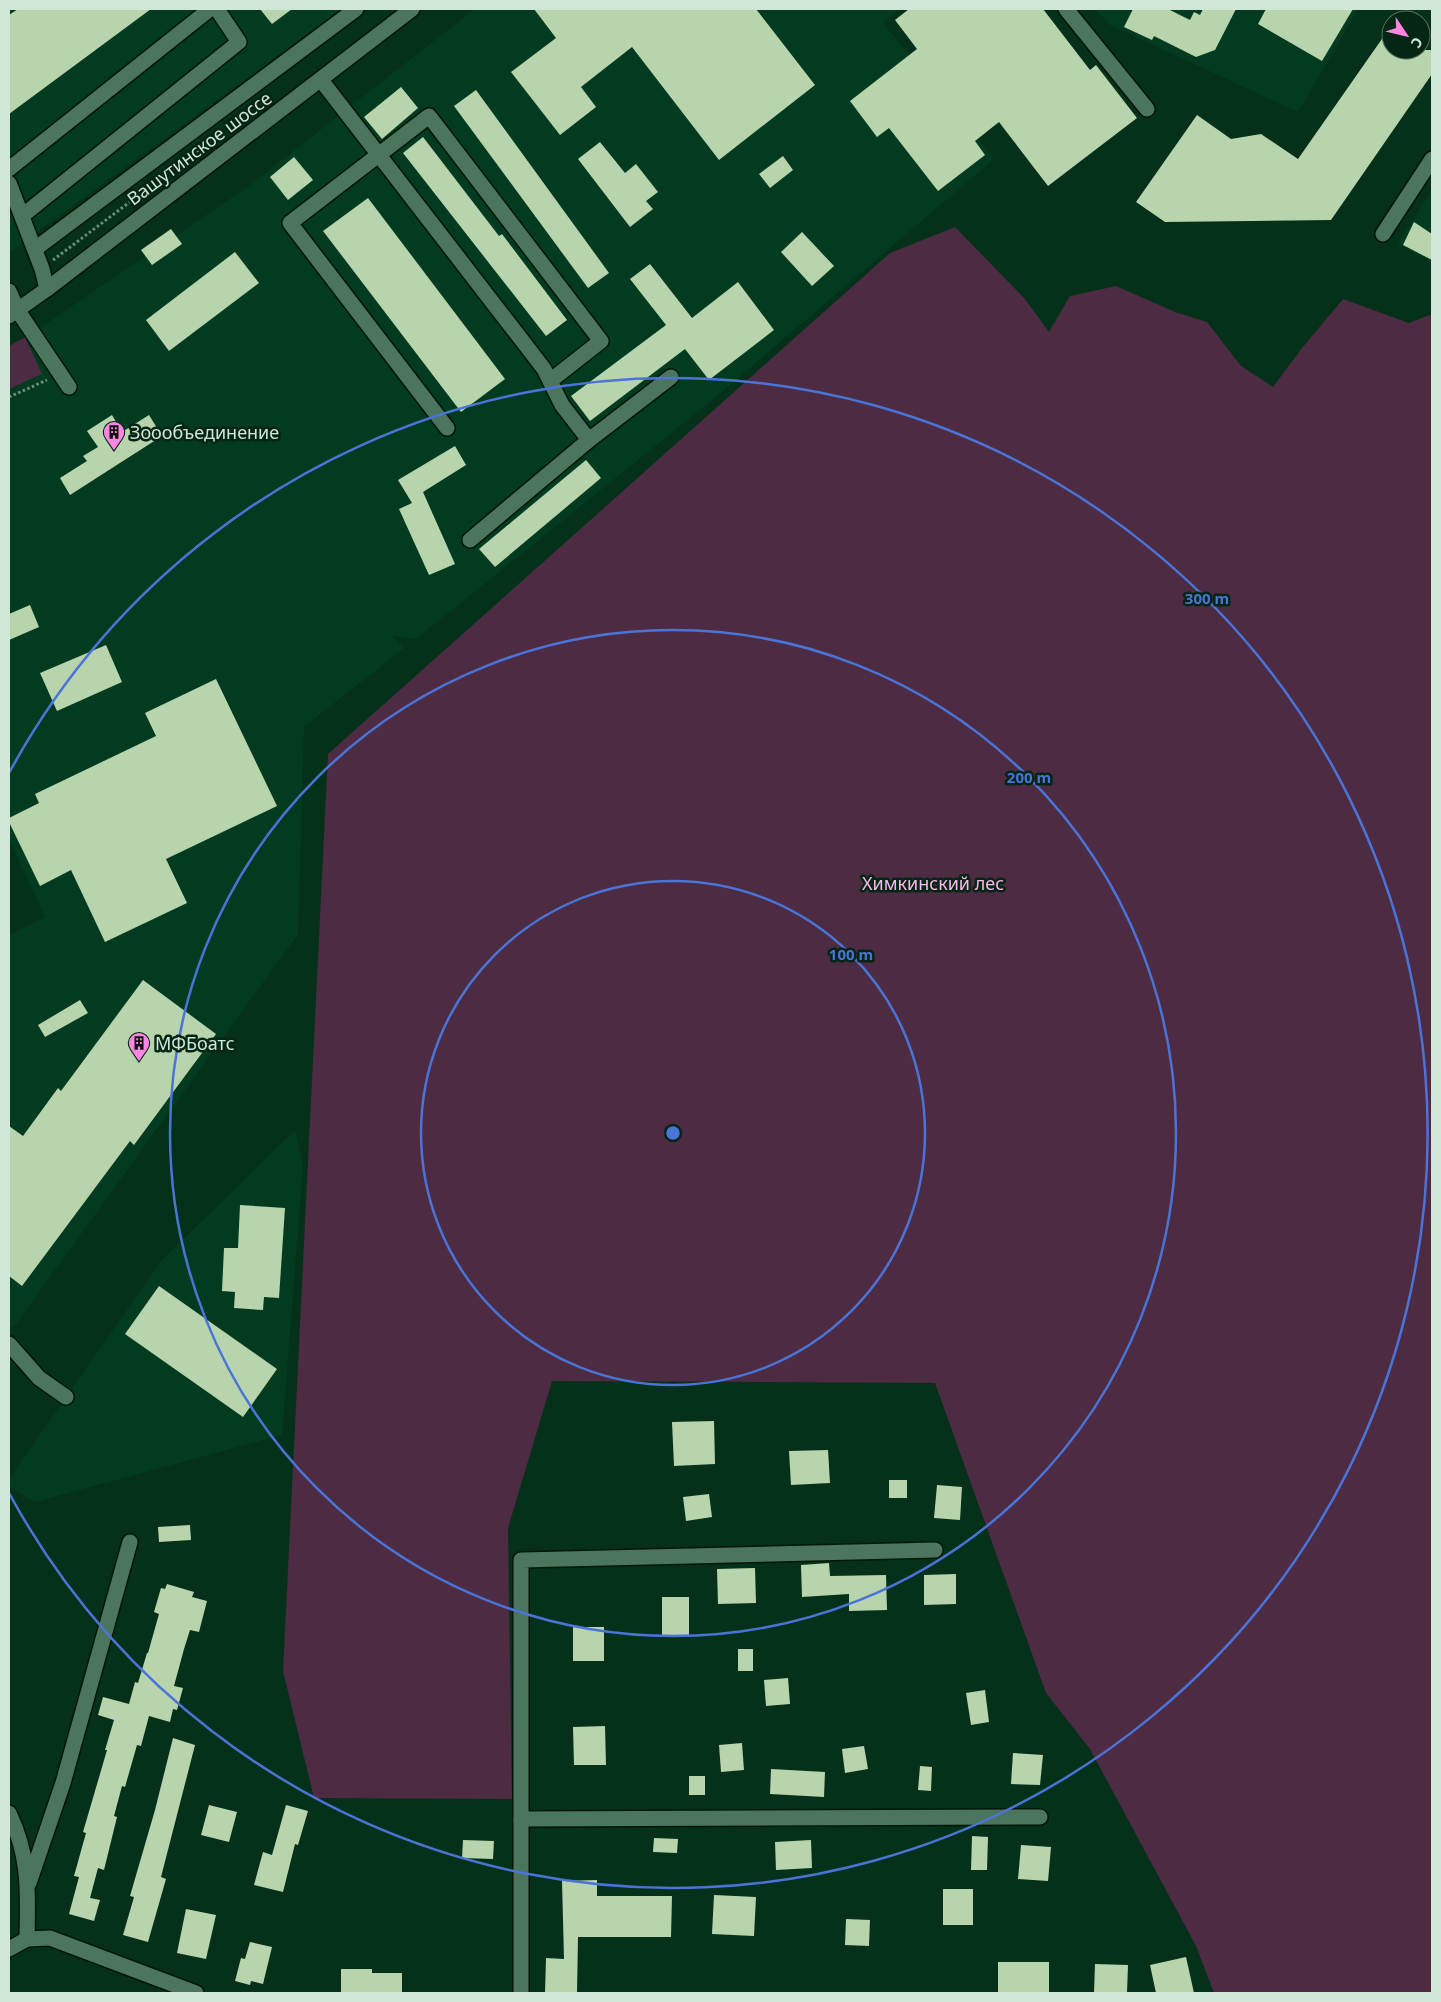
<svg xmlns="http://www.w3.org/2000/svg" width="1441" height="2002" viewBox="0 0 1441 2002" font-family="'Noto Sans',sans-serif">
	<rect width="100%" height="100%" fill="#05311b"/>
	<g fill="#033b21">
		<path d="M9,9h332l-332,244z"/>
		<path d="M475,9h425l-17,14 111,136 -283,242 -295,238 -23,-3 11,12 -100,79 -6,207 -285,394 -4,-5v-388l36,-18 -36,-78v-490l237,-161z"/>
		<path d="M1095,9h263l-60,103 -188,-87z"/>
		<path d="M1432,190v72l-34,-18z"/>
		<path d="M295,1130l8,35 -21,270 -247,67 -26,-15v-8l152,-218z"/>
	</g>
	<g fill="#4c2b43">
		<path d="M955,227l69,71 25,34 21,-36 46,-10 59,26 32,10 34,44 32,21 29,-39 41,-49 66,24 23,-9v1679h-218l-18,-47 -106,-197 -44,-56 -111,-310 -383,-2 -44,147 4,271 -198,-1 -31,-127 45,-917 562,-501z"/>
		<path d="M25,337l17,37 -33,15v-43z"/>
	</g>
	<g fill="#b8d4ad">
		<path d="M18,9h133l-142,105v-99z"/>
		<path d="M260,9h32l-20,15z"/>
		<path d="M534,9h222l59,76 -96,75 -87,-113 -51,40 15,20 -36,28 -49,-63 45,-34z"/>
		<path d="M909,9h134l47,61 6,-5 41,53 -89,68 -49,-64 -24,19 10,14 -47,36 -49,-63 -12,9 -27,-36 67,-52 -22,-29z"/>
		<path d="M1133,9h35l22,11 4,-8 6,3 3,-6h33l-21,41 -19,7 -42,-21 -2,4 -28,-13z"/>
		<path d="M1266,9h87l-31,52 -64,-37z"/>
		<path d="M1391,26v24h41v24l-101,146 -166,2 -29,-20 61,-87 34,24 30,-5 37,25z"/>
		<path d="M401,87l17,21 -36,31 -18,-22z"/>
		<path d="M476,90l133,183 -21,15 -134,-182z"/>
		<path d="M423,137l76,99 3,-2 65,86 -21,16 -143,-183z"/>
		<path d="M600,142l25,31 11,-9 22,28 -12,9 7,8 -23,18 -52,-68z"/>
		<path d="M783,156l10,14 -23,18 -11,-14z"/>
		<path d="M294,157l19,23 -25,20 -18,-23z"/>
		<path d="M368,198l137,181 -44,33 -138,-181z"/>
		<path d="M1414,222l18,12v26l-29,-15z"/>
		<path d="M171,229l11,15 -30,21 -11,-15z"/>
		<path d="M802,232l32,34 -22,20 -31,-34z"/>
		<path d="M235,252l24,31 -90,68 -23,-31z"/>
		<path d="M650,264l42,54 46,-36 36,48 -65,50 -24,-31 -95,72 -19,-25 95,-71 -36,-46z"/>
		<path d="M112,415l10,17 27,-17 13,21 -92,59 -10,-17 27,-17 -4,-5 15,-9 -11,-16z"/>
		<path d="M455,446l11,19 -43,27 32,72 -26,11 -30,-66 13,-6 -14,-23z"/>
		<path d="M586,460l15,18 -106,89 -16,-18z"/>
		<path d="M30,605l9,22 -30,13v-26z"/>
		<path d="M106,645l16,37 -65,29 -17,-38z"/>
		<path d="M216,679l61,127 -111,53 21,44 -82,39 -34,-72 -31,16 -31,-64v-4l30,-15 -4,-9 121,-58 -11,-23z"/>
		<path d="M143,980l73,54 -82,111 -4,-4 -108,145 -13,-10v-150l14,10 35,-48 3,3z"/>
		<path d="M80,1000l8,13 -43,24 -7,-12z"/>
		<path d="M240,1205l45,3 -6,90 -15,-1 -1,13 -29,-2 1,-16 -13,-1 2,-43h14z"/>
		<path d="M159,1286l118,83 -34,48 -118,-83z"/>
		<path d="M714,1421l1,43 -41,2 -2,-44z"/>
		<path d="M828,1450l2,33 -39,2 -2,-34z"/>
		<rect x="889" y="1480" width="18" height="18"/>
		<path d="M937,1485l25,2 -2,33 -26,-2z"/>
		<path d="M709,1494l3,23 -26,4 -3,-24z"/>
		<path d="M190,1525l1,15 -32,2 -1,-15z"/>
		<path d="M829,1563l1,13 56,-1 1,35 -38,1v-17l-47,3 -1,-32z"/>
		<path d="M755,1568l1,35 -38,1 -1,-35z"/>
		<path d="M956,1574v30l-32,1v-30z"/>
		<path d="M167,1584l27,8 -2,5 15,4 -8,31 -9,-2 -6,19 -10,37 9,2 -6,22 -4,-1 -3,13 -21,-6 -8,30 -4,-1 -12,42 -3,-1 -8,30 3,1 -13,53 -6,-2 -8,30 10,2 -6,21 -25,-7 10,-37 -5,-1 12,-43 -3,-1 24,-82h-2l9,-30 -16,-5 5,-18 26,7 6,-22 3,1 9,-30h1l11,-39 -5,-2 7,-24 4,1z"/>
		<rect x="662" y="1597" width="27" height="39"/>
		<rect x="573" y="1627" width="31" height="34"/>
		<rect x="738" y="1649" width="15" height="22"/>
		<path d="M788,1678l2,26 -24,2 -2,-26z"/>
		<path d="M985,1690l4,32 -18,3 -5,-32z"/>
		<path d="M605,1726l1,39h-32l-1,-38z"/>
		<path d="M173,1738l22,7 -34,132 5,2 -18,63 -25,-7 11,-38 -4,-1 25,-86z"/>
		<path d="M742,1743l2,27 -23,2 -2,-27z"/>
		<path d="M864,1746l4,23 -23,4 -3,-24z"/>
		<path d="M1013,1753l30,2 -3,30 -29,-1z"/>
		<path d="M920,1766l12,1 -1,24 -13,-1z"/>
		<path d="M771,1769l54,3 -1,25 -54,-3z"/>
		<rect x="689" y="1776" width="16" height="19"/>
		<path d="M209,1805l28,7 -8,30 -28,-7z"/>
		<path d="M286,1805l22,6 -10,34 -3,-1 -12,48 -29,-7 9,-33 9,3z"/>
		<path d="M972,1836l16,1 -1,33h-16z"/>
		<path d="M654,1838l24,1 -1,14 -24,-1z"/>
		<path d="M463,1840l31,1 -1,18 -31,-1z"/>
		<path d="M811,1840l1,28 -36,2 -1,-28z"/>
		<path d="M1021,1845l30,2 -3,34 -30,-2z"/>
		<path d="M597,1880v16h75l-1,41h-93l-1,56h-32l1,-35 18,1 -2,-78z"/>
		<rect x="943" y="1889" width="30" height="36"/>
		<path d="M714,1895l42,2 -2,39 -42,-2z"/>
		<path d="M186,1909l30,6 -10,44 -29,-6z"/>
		<path d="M846,1919l24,1 -1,26 -24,-1z"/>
		<path d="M250,1942l22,5 -9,37 -12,-3 -1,4 -15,-4 6,-23 4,1z"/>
		<path d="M1186,1957l8,36h-38l-6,-28z"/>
		<rect x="998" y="1962" width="51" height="31"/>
		<path d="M1095,1964l33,1 -1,28h-33z"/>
		<path d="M341,1969h31v4h30v20h-61z"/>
	</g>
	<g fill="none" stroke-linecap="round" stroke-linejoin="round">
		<g stroke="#001708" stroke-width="18">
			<g id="minor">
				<path d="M1066,9l81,100"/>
				<path d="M321,80l223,289 18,36 27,35 82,-63"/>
				<path d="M9,169l201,-160"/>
				<path d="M9,183l33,86 5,20"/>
				<path d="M22,216l217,-174 -22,-33"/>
				<path d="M1383,234l49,-75"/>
				<path d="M35,249l321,-240"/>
				<path d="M9,291l9,20 51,76"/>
				<path d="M9,316l38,-27 365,-280"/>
				<path d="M447,428l-157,-205 139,-107 172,225 -51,40"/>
				<path d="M470,540l119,-100"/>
				<path d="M9,1344l30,34 27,19"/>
				<path d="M9,1813c21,44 19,79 18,126"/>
				<path d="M521,1819l519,-2"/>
				<path d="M29,1883l34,-100 67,-241"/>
				<path d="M9,1949l18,-10 23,-1 146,55"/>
				<path d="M521,1993v-433l414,-10"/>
			</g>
		</g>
		<g stroke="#6e8f7c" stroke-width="3" stroke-dasharray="2.5 2.5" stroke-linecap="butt">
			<path d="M53,260l163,-123"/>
			<path d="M9,397l38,-17"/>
		</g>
		<use href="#minor" stroke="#4b755c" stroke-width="15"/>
	</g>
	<g fill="none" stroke="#4a74d8" stroke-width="2.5">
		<circle cx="673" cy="1133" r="252"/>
		<circle cx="673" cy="1133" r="503"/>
		<path d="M9 773A755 755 0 1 1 9 1493"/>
	</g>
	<defs>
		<g id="building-pin" transform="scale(1.125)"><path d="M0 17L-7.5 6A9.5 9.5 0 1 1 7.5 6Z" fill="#fd86e1" stroke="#052515"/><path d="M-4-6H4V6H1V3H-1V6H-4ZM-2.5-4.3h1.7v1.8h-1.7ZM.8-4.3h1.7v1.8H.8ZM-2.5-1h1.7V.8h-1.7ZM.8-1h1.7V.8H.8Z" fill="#111"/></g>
	</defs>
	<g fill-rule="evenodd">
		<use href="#building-pin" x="114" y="432"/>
		<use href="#building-pin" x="139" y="1043"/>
	</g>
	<g text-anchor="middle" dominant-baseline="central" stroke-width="5" stroke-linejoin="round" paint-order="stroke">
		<g font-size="18" fill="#d0e6d7" stroke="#052515">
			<text transform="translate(199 148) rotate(-37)">Вашутинское шоссе</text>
		</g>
		<g font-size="18" fill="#d0e6d7" stroke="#052515" text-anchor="start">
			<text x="130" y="432">Зоообъединение</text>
			<text x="155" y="1043">МФБоатс</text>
		</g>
		<g font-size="18" fill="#fdb7ea" stroke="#052515">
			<text x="933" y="883">Химкинский лес</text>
		</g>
	</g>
	<circle cx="673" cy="1133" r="8" fill="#4a74d8" stroke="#052515" stroke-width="2.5"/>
	<g font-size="15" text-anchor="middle" font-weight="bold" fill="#4a74d8" stroke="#052515" stroke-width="5" stroke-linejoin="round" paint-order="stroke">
		<text x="1207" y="604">300 m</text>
		<text x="1029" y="783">200 m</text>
		<text x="851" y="960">100 m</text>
	</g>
	<rect width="1441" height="2002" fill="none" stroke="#d0e6d7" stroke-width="20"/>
	<g transform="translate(1406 35) rotate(125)"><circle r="24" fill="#052515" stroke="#567263"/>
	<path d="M0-4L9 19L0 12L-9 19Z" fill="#fd86e1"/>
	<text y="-8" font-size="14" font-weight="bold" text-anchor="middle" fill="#d0e6d7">С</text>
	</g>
</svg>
